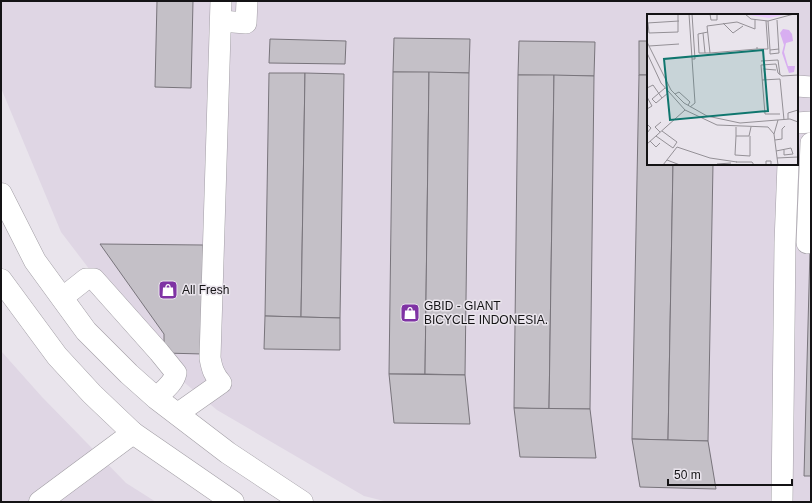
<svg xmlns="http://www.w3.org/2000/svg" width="812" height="503" viewBox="0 0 812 503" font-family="Helvetica,sans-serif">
	<rect width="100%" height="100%" fill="#e9e4ec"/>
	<g fill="#dfd6e4" fill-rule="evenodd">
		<path d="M1,1h810v501h-423l-24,-6 -147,-86 -57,-48 -99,-130 -60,-144zM648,15h149v149h-149z"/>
		<path d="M1,351l41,46 84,86 30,19h-155z"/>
	</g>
	<g fill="#c4c0c7" stroke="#78747b">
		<path d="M157,1h36l-2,87 -36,-1z"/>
		<path d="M394,38l76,1 -1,34 -76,-1z"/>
		<path d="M270,39l76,2 -1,23 -76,-1z"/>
		<path d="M519,41l76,1 -1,34 -76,-1z"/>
		<rect x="639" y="41" width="9" height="34"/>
		<path d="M393,72h36l-4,302h-36z"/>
		<path d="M429,72l40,1 -4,302 -40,-1z"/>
		<path d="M269,73h36l-4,244 -36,-1z"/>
		<path d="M305,73l39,1 -4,244 -39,-1z"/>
		<path d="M518,75h36l-5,334 -35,-1z"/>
		<path d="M554,75l40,1 -4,333h-41z"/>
		<path d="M639,75h9v89h25l-5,276 -36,-1z"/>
		<path d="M673,164h40l-5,277 -40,-1z"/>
		<path d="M100,244l103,1v109l-39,-1v-19z"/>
		<path d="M810,250h1v226h-7z"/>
		<path d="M265,316l75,2v32l-76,-1z"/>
		<path d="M389,374l76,1 5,49 -76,-1z"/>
		<path d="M514,408l76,1 6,49 -76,-1z"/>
		<path d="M632,439l76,2 8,48 -76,-2z"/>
	</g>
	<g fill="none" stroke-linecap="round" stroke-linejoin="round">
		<g stroke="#a29ea5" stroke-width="22">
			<g id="minor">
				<path d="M221,21l25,2 1,-22"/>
				<path d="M797,86l14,1"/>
				<path d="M797,123l14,-1"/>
				<path d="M807,243l4,-100"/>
				<path d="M62,298l24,-19h8l65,73 17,21c-2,10 -13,18 -20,25"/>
				<path d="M177,414l44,-31c-7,-8 -9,-14 -11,-25l11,-357"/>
				<path d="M782,502l3,-259 3,-79"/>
			</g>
		</g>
		<g stroke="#a29ea5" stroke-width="23">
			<g id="major">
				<path d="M1,194l34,67 51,70 43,43 27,24 72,55 74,49"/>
				<path d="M1,280l56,76 35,38 41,39 100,69"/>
				<path d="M40,502l93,-69"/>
			</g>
		</g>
		<use href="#minor" stroke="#fff" stroke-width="21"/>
		<use href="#major" stroke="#fff" stroke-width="22"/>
	</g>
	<defs>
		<g id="shop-square" transform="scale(1)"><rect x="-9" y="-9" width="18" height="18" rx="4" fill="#7f33a4" stroke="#e9e4ec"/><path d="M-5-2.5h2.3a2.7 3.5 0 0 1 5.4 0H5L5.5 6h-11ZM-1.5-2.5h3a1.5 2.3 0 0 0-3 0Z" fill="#fff"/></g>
	</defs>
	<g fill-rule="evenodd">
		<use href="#shop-square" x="168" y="290"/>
		<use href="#shop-square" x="410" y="313"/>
	</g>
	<g text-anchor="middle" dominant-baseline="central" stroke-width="3" stroke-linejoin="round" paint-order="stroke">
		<g font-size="12" fill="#141315" stroke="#e9e4ec" text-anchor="start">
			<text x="182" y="290">All Fresh</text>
			<text x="424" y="306">GBID - GIANT<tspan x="424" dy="14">BICYCLE INDONESIA.</tspan></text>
		</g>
	</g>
	<g transform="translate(647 14)">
		<rect width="151" height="151" fill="#e9e4ec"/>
		<path d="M141,0l-19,4 -20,-3z" fill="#ebcbfe"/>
		<path d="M136,15l6,1 3,4 1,7 -7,2 -2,9 4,14h7l-1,6 -5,1 -7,-20 2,-8 -4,-12z" fill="#d8aef1"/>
		<path fill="none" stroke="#949096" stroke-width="1" d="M42,0l6,89 -5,4M63,0l1,6h6v-6M98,0l6,5 17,2 26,-7M108,6v9l-18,-7 -30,4 3,27 47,-4v-2M130,6l2,33 -9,1v-4l9,-1M121,7l2,29M0,9l32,-2M1,9l1,10 29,-1v-18M76,9l10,10 10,-7M61,18l-10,2 1,19h11M56,19l2,20M0,28l24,48 13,13 23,13 33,7 50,-4 8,3M2,32l30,-2M110,35h11l-2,-28M0,39l14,30 24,27 32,15 51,2 6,7M45,45h3l-3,-45M114,47l17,-1 2,15M117,54l1,12M117,55l12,1M115,66l18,-1 4,41M0,74l6,-3 9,13M18,74l-13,11 4,4 12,-10M28,80l4,-2 11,10 -2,3M0,83l5,9 -5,3M133,100h-15l-4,-49 15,-1 2,9 4,3 16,-1M141,105v-6l10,-3M0,110l4,4 -4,5M89,113v9h13l2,-9M13,118l-5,-5 6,-5M9,122l17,12 4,-6 -15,-11M89,122l-1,19 15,1v-20M128,126l7,-1v-10l3,-3M3,127l6,6 4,-4M0,130l38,-34M129,137l15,-3 2,6 -9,1v-5M130,144l21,-1M20,146l13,5M89,148h16l2,3M70,150l14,-1M16,151l14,-18 33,11 27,4M119,151v-4h5v4M131,151l-4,-31 4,-14"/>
		<path fill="#0f766e" fill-opacity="0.15" stroke="#0f766e" stroke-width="2" d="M116,36l5,61 -98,9 -6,-61z"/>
		<rect width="151" height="151" fill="none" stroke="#141315" stroke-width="2"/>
	</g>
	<rect width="812" height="503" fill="none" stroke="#141315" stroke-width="4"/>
	<path d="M668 479v6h124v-6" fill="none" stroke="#141315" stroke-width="2"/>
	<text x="674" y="479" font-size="12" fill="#141315" stroke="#e9e4ec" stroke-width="3" paint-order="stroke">50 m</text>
</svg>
